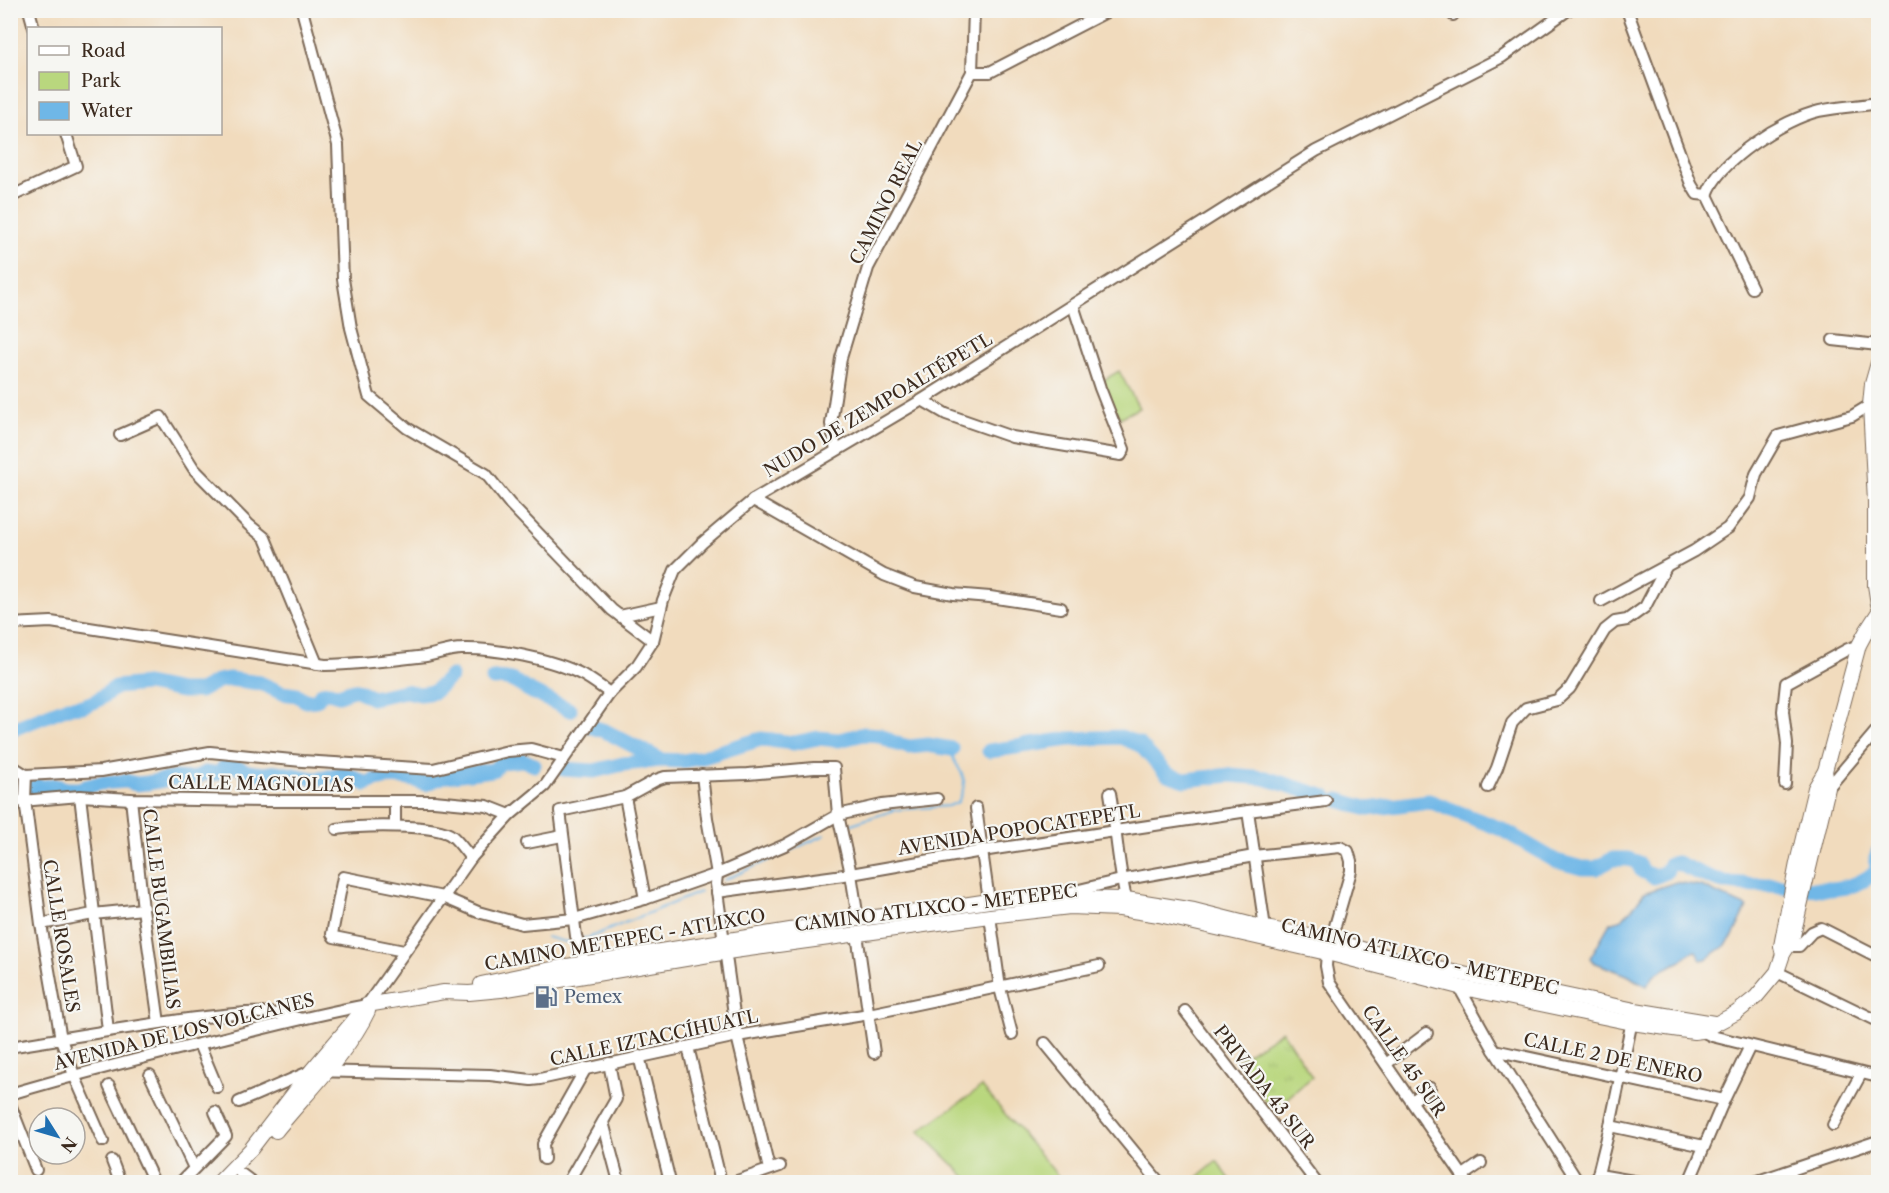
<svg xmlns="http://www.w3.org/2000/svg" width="1889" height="1193" viewBox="0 0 1889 1193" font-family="'Libre Caslon Text',serif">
	<defs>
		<pattern id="park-tufts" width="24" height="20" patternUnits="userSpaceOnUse" patternTransform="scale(1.5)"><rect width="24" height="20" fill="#b9d77e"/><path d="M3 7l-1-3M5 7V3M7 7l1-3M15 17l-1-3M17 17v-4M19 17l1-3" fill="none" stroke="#a0b96c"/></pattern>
	</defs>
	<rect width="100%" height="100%" fill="#f6f6f2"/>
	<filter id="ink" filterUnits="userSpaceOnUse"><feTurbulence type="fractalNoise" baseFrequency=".0167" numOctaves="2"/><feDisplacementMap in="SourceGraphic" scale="12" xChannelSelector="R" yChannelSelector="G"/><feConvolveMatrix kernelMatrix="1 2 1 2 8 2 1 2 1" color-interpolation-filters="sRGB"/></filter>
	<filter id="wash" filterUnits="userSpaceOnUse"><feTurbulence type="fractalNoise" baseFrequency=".008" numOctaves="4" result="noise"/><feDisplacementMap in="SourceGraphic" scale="24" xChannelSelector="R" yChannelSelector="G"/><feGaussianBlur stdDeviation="1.35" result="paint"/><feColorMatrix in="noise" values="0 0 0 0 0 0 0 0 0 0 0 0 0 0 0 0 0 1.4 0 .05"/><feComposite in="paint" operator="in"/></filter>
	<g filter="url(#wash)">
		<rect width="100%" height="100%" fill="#f1dbbd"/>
		<g fill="#b9d77e" stroke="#7a804e" stroke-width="1.5">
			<path d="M1119,371l20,37 -19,10 -20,-36z"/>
			<path d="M982,1087l77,90 -7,5h-81l-52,-51z"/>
			<path d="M1217,1161l15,21h-40z"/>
		</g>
		<path fill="url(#park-tufts)" stroke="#7a804e" stroke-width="1.5" d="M1282,1031l30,46 -40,34 -36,-50z"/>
		<path fill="#6fb7e7" stroke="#557082" stroke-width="1.5" d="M1676,882l25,4 46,21 -14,29 -8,10 -19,13 -5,1 -5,-9c-8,1 -10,7 -17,11 -13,7 -25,9 -32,24l-20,-11 -34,-13 -3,-4 20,-35 12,-4 14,-15 8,-11z"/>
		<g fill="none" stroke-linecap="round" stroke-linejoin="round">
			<g stroke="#6fb7e7" stroke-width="2">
				<path d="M848,825l47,-15 54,-4 9,-4c3,-7 8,-16 5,-25 -3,-11 -11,-14 -11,-28"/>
				<path d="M724,880l101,-45"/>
				<path d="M546,937l20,5 7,-2"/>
				<path d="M580,939l8,-1 112,-46"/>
			</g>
			<g stroke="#6fb7e7" stroke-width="15">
				<path d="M493,679c19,-3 24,5 39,13 12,6 26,12 38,18"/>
				<path d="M592,727l13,4 56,29 22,1 20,-4 58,-18 33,4 24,-5 21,2 25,-6 16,1 14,8 15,4 19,-2 24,4"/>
				<path d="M10,730l58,-23 15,-1 13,-5 20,-14 30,-3 35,7h19l18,-10 11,-2 31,4 22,10 15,2 9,6 10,-1 6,-7 7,-1 10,3c21,-8 14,-7 33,3l33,-7 15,3 14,-2 17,-16"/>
				<path d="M989,751l80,-12 52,-2 19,8 27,29 18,6 45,-5 35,3 61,19"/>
				<path d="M563,769l31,2 29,-7 38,-4"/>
				<path d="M32,788l5,-2 7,1 9,-2 14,4h11l22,-6 26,-2 10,3 11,-1 28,-5 18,1 12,-6 8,1 6,-1 8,-9 6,1 15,7 16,2 14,-2 37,7 10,-1 15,-4 10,2 16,8c17,-9 41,-8 59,0l19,-8 49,-6 9,-8 21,-2 11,5"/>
				<path d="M1339,800l29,9 61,-8 72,28 55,32 26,7h14l17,-9h15l9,3 5,9 12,6 12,-5 4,-8 7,-1c14,6 28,14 43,18 17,5 33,3 51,4 35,2 78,14 106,-15l-1,-12 2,-6"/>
			</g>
		</g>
	</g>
	<g filter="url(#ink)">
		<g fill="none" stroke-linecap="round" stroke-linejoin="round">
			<g stroke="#7b6856" stroke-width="14">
				<g id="minor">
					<path d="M29,10l5,18"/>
					<path d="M302,10l36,135 5,134 8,49 18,68 38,32 79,46 24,30 102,106 41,31"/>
					<path d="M1450,10l3,5"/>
					<path d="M1627,10l64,174 6,10 10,1"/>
					<path d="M972,72h18l120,-62"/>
					<path d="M10,197l66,-31 -10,-32"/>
					<path d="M1752,288l-45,-93c12,-35 77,-76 112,-84 19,-4 40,-5 59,-8"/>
					<path d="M1833,340l45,5"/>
					<path d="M922,400l24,14 66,23 109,18 3,-6 -24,-61 -27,-83"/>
					<path d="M120,435l41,-18 33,52 55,56 16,13 52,126"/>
					<path d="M836,450l-5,-26 10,-66 27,-90 104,-196 2,-62"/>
					<path d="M753,500l131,75 31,12 38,7 37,3 71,11"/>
					<path d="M1601,601l93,-50 34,-23 22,-30 6,-24 22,-38 74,-20 18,-11"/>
					<path d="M620,616l41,-9"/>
					<path d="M10,624l41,-2 274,43c34,-1 67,-5 101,-9 11,-2 24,-7 36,-7 34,-1 90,10 121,26 9,5 18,12 27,18"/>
					<path d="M10,765l16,10 -1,25 16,124 20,115 13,36 29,66"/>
					<path d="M26,775l75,-4 109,-19 92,9 131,8 75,-18 23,-2 33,9"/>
					<path d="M702,775l5,43 10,56 -1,10 21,152 32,133"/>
					<path d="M1785,784l2,-40 -4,-33 3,-28 62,-34 11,-4"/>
					<path d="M1488,787l9,-19 15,-45 14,-15 31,-8 13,-12 35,-58 10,-8 12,-2 18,-13 21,-40"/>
					<path d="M1825,788h3l50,-59"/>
					<path d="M1110,793c6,35 8,71 16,106"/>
					<path d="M80,796l28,234"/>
					<path d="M625,797l20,102"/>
					<path d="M131,799l12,110 16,114"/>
					<path d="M10,802l70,-6 51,3 135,2h168l53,5 23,9"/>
					<path d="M395,802v24"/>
					<path d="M976,808l13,93"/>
					<path d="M1248,811l17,117"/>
					<path d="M337,829c21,-3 99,-6 115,7 7,6 13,15 19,22"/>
					<path d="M527,843l35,-7"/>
					<path d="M717,892l134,-18 131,-23 266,-40 78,-10"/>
					<path d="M1058,895l63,-15 133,-24 86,-9 8,4 3,10v10l-20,69"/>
					<path d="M990,916l10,72 12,46"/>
					<path d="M41,924l52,-10 50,-5"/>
					<path d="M857,934l17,119"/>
					<path d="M1784,946h15l13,-14 9,-4 57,29"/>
					<path d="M404,951l-70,-14 -2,-3 11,-57 100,20 35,15 44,12 52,-5 71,-20 72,-25 68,-29 53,-30 44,-10 55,-6"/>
					<path d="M1327,953l-1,13 3,16 138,200"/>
					<path d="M587,969l-11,-33 -16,-125 65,-14 31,-17 9,-3 83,-3 66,-6h20l4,47 13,59 7,45"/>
					<path d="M1777,972l101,49"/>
					<path d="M1459,987l35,63 84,132"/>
					<path d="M1185,1011l131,171"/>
					<path d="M1700,1025l2,6 10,5 166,41"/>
					<path d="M1045,1043l114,139"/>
					<path d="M199,1044l18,43"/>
					<path d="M10,1047c60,-10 119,-20 178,-28 38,-4 77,-12 114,0"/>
					<path d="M688,1047l33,135"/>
					<path d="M1494,1050l230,50"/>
					<path d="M639,1056l31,126"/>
					<path d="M1386,1064l41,-31"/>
					<path d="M150,1075l44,93"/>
					<path d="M109,1086l45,96"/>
					<path d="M10,1094c71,-21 142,-39 214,-56 47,-12 95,-24 143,-33l104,-147 39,-43 35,-29 65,-93 26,-26 17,-26 10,-41 12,-30 27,-27 51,-43 169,-100 394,-249 186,-94 66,-47"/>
					<path d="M1412,1101l18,-13"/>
					<path d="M239,1102l72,-31 179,4 41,5 9,-1 197,-43 132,-22 230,-48"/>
					<path d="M10,1104l26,66"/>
					<path d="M603,1122l16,60"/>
					<path d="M1833,1125l28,-51"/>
					<path d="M1610,1126l94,20"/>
					<path d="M544,1159l-1,-15 43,-76"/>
					<path d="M112,1161l8,21"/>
					<path d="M240,1173l12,9"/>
					<path d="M1599,1175l40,7"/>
					<path d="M1462,1176l19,-13"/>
					<path d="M181,1182l45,-46 -11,-24"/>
					<path d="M568,1182l48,-83 -7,-36"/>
					<path d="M734,1182l46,-16"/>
					<path d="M1596,1182l14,-56 23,-110"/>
					<path d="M1689,1182l35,-82 26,-54"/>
					<path d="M1755,1182l123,-41"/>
				</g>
			</g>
			<g stroke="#7b6856" stroke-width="16">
				<g id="major">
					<path d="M1878,363l-6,21 -2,21 5,97v83l3,19"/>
					<path d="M1783,954l-2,-8 16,-83 18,-75 10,-17 34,-126 8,-15 11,-17"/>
					<path d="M481,984l80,-17 297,-48 59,-7 72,-11 69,-6 6,3 62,1 68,11 71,18 66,12 75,22 229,48 79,13"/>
					<path d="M276,1131c29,-36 73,-79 92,-120"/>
					<path d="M219,1182l32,-33 60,-78 56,-66 77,-13 25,1 32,-3 226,-38 263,-36 80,-9 50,2 39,6 168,38 132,34 173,36 62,9 8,-1 34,-18 20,-16 21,-25 6,-18 9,-14 36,-152 -3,-17"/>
				</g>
			</g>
			<use href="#minor" stroke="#fff" stroke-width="10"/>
			<use href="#major" stroke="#fff" stroke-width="14"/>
		</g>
	</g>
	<defs>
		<g id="fuel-bare" transform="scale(1.8)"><path d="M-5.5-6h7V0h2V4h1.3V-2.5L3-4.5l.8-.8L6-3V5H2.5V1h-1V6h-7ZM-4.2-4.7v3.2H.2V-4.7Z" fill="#5c6f8a" stroke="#f6f6f2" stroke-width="2.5" paint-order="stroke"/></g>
	</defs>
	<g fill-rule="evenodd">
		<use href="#fuel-bare" x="546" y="997"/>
	</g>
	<g text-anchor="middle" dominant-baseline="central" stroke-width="4.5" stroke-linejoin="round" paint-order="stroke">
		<g font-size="18" fill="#3b2a1e" stroke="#f6f6f2">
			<text transform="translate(886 202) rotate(-63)">CAMINO REAL</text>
			<text transform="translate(878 405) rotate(-31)">NUDO DE ZEMPOALTÉPETL</text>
			<text transform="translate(261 784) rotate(1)">CALLE MAGNOLIAS</text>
			<text transform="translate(1019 830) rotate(-9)">AVENIDA POPOCATEPETL</text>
			<text transform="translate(936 908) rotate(-7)">CAMINO ATLIXCO - METEPEC</text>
			<text transform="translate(161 909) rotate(83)">CALLE BUGAMBILIAS</text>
			<text transform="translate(61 936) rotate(81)">CALLE ROSALES</text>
			<text transform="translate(625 940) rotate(-10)">CAMINO METEPEC - ATLIXCO</text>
			<text transform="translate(1420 957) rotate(13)">CAMINO ATLIXCO - METEPEC</text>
			<text transform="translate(184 1032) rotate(-14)">AVENIDA DE LOS VOLCANES</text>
			<text transform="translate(654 1038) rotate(-12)">CALLE IZTACCÍHUATL</text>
			<text transform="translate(1613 1058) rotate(12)">CALLE 2 DE ENERO</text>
			<text transform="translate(1404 1061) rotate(55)">CALLE 45 SUR</text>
			<text transform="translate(1264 1087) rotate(52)">PRIVADA 43 SUR</text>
		</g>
		<g font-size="18" fill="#4e5e75" stroke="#f6f6f2" text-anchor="start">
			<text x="564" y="997">Pemex</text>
		</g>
	</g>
	<rect width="1889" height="1193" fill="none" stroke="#f6f6f2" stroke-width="36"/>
	<rect x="27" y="27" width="195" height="108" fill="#f6f6f2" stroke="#aba49d" stroke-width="1.5"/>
	<rect x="39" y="46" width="30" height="9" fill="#ffffff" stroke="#aba49d" stroke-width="1.5"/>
	<text x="81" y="57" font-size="18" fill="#3b2a1e">Road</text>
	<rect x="39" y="72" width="30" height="18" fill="#b9d77e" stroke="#aba49d" stroke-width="1.5"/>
	<text x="81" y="87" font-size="18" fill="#3b2a1e">Park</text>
	<rect x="39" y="102" width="30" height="18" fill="#6fb7e7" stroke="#aba49d" stroke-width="1.5"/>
	<text x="81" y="117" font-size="18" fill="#3b2a1e">Water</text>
	<g transform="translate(57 1136) rotate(127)"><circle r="28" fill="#f6f6f2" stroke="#aba49d" stroke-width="1.5"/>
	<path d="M0-4.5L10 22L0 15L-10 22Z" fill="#1f6fb2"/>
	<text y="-9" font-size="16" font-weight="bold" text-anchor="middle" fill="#3b2a1e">N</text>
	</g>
</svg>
